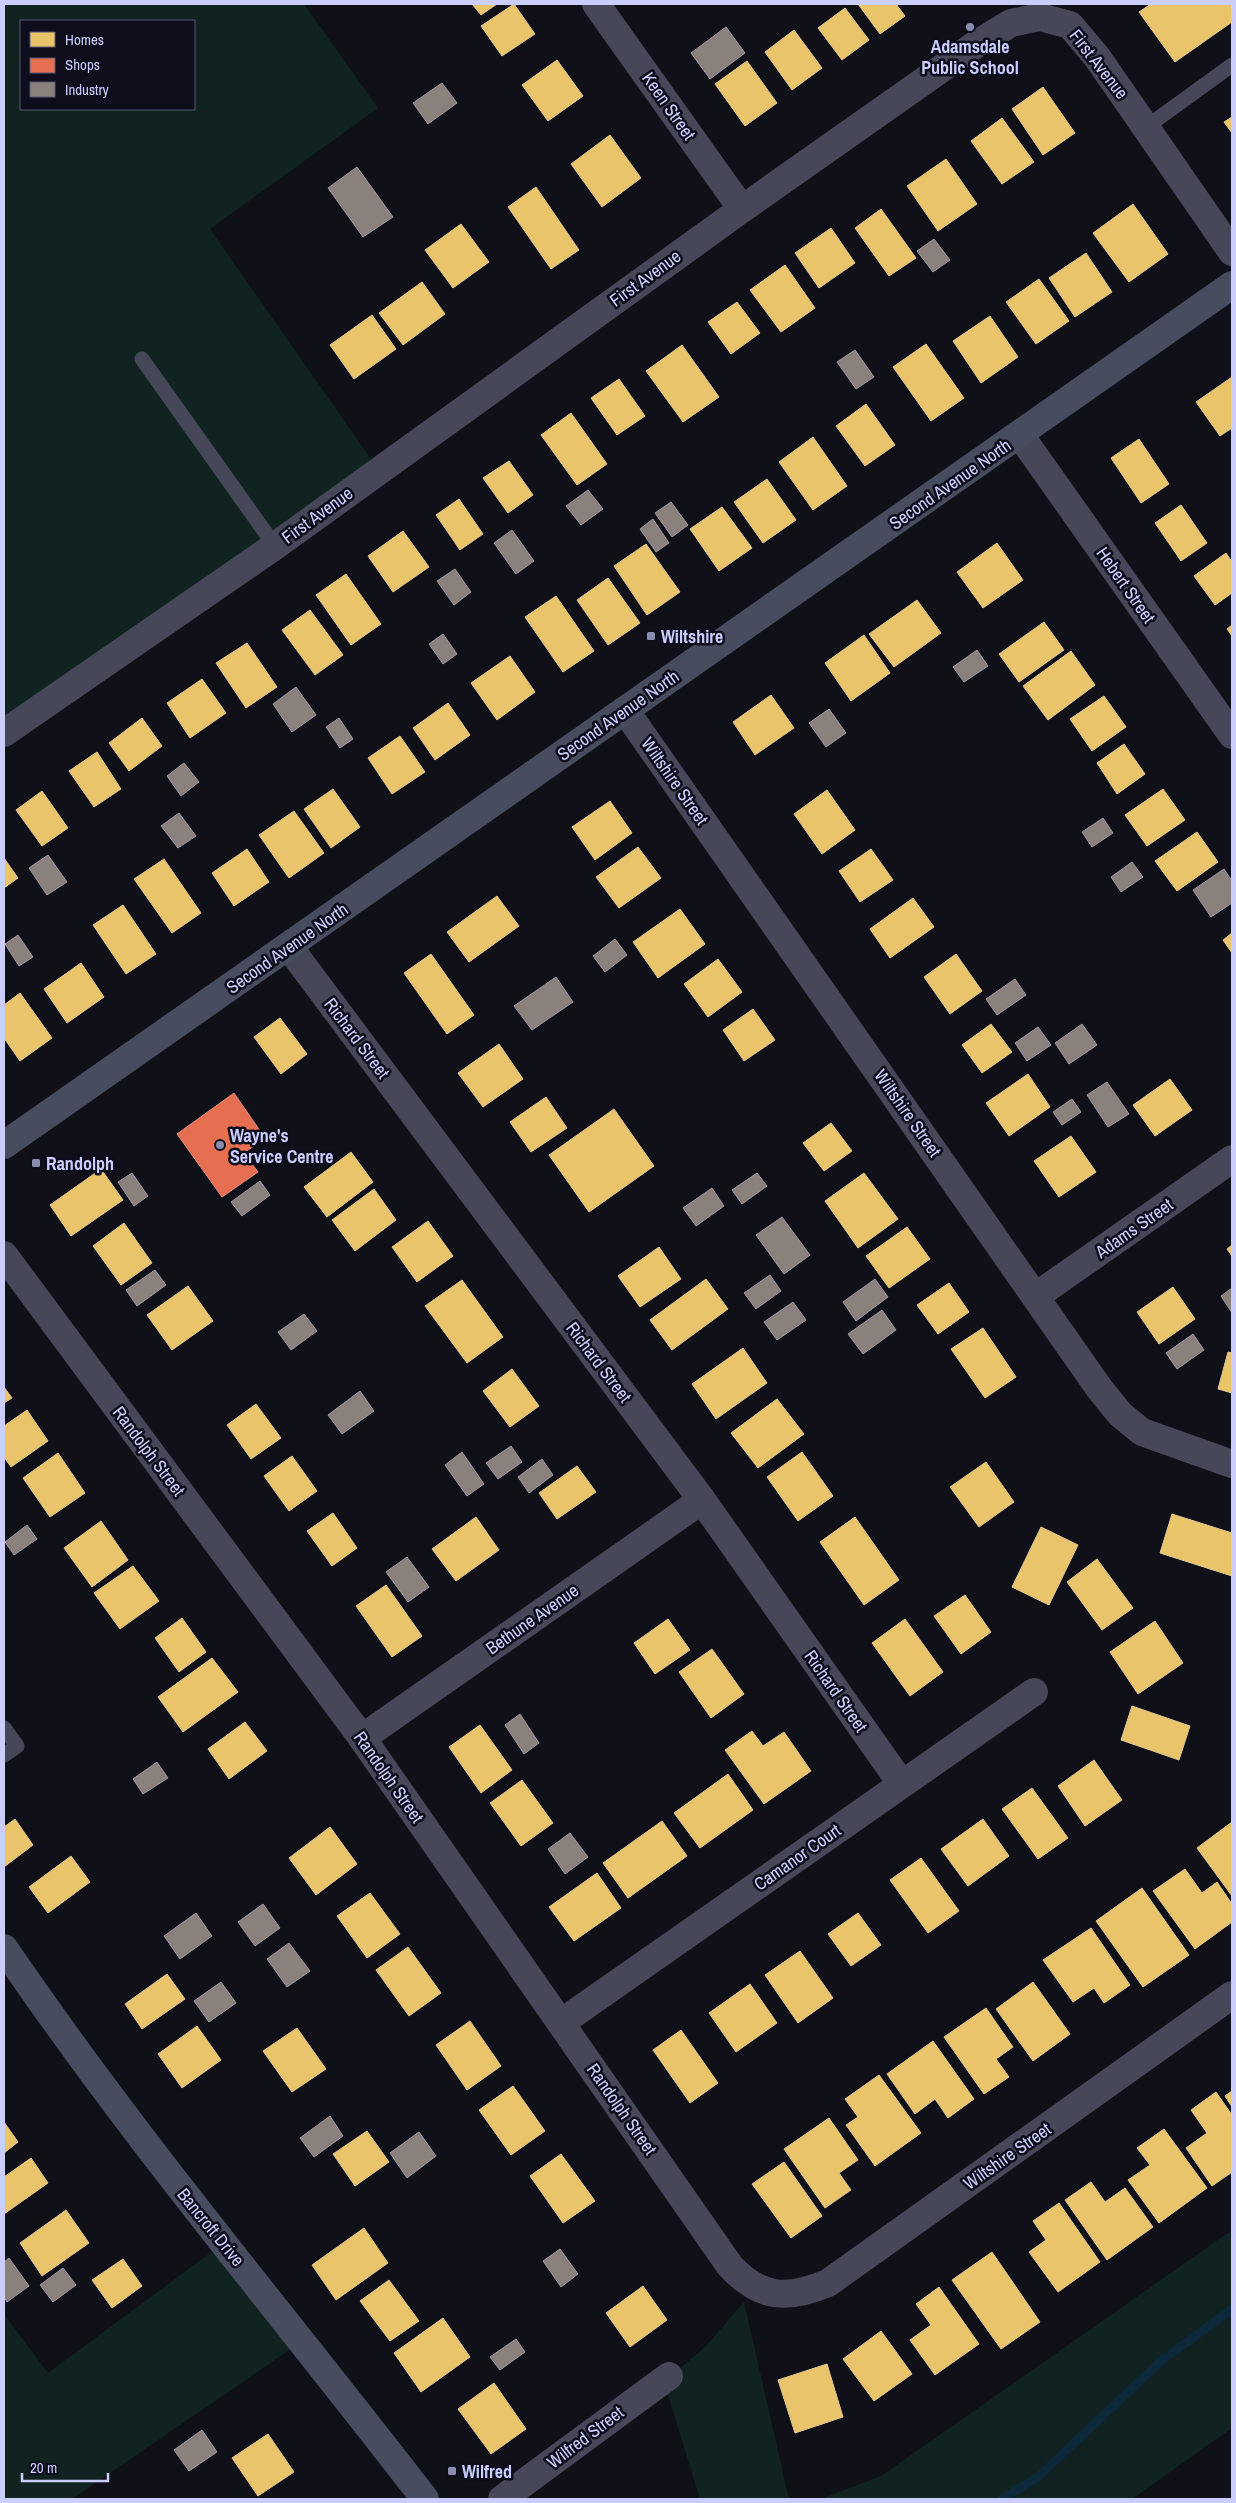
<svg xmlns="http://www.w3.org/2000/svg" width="1236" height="2503" viewBox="0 0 1236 2503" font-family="'Archivo Narrow',sans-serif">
	<rect width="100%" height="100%" fill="#101018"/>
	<g fill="#102320" fill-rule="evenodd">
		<path d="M4,4h300l74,104 -168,121 168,240 -374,261zM21,21h173v88h-173z"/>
		<path d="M1232,2230v198l-100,71h-311l60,-23z"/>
		<path d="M225,2242l79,98 -232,159h-68v-185l44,59z"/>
		<path d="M744,2302l45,197h-89l-36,-117 42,-36z"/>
	</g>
	<g fill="#e9c46a" stroke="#e0c796">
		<path d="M472,4h25l-16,11z"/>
		<path d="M514,4l21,30 -33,22 -21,-30z"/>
		<path d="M858,4h38l9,12 -25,18z"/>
		<path d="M1151,4h81v18l-57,40 -36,-50z"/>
		<path d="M845,8l24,32 -27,20 -24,-32z"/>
		<path d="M794,30l28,38 -30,22 -27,-38z"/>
		<path d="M557,60l26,36 -35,25 -26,-36z"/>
		<path d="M747,61l30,42 -32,23 -30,-42z"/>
		<path d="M1043,87l32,46 -32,22 -31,-46z"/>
		<path d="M1232,117v16l-8,-11z"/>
		<path d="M1002,118l32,44 -32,22 -31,-43z"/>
		<path d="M610,135l31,43 -39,29 -31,-43z"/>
		<path d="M946,159l31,45 -39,27 -31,-45z"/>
		<path d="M536,187l43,63 -28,19 -43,-62z"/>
		<path d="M1133,204l35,50 -39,28 -36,-49z"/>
		<path d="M881,209l35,49 -27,18 -34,-48z"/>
		<path d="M461,224l28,38 -36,26 -28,-38z"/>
		<path d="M831,228l24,35 -36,25 -24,-35z"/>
		<path d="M1086,253l26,39 -37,25 -26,-39z"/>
		<path d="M785,265l30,43 -34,24 -31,-42z"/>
		<path d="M1039,279l30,42 -33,23 -30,-42z"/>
		<path d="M422,282l23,32 -42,31 -24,-32z"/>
		<path d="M737,302l23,31 -29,21 -23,-32z"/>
		<path d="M372,315l24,34 -42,30 -24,-34z"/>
		<path d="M990,316l28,41 -37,26 -28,-42z"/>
		<path d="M926,344l38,54 -33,23 -38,-54z"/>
		<path d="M682,345l37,52 -36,25 -37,-51z"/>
		<path d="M1232,377v51l-12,8 -24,-34z"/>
		<path d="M619,379l26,37 -28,19 -26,-37z"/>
		<path d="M866,404l29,41 -30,21 -29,-40z"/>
		<path d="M571,413l36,51 -30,21 -36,-50z"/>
		<path d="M813,437l34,49 -34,24 -34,-48z"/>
		<path d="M1139,439l30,45 -28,19 -30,-45z"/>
		<path d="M509,461l24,34 -25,18 -25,-35z"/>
		<path d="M767,479l29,41 -33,23 -29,-41z"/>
		<path d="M459,499l24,35 -23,16 -24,-35z"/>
		<path d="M1181,505l26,38 -26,18 -26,-38z"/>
		<path d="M722,507l30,41 -33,23 -29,-42z"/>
		<path d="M403,531l26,36 -36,25 -25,-36z"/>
		<path d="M997,543l26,37 -40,28 -26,-36z"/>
		<path d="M646,544l34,48 -33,23 -33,-49z"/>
		<path d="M1226,553l6,9v31l-17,12 -21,-29z"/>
		<path d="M346,574l35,50 -30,21 -35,-50z"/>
		<path d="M608,578l32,45 -32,22 -31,-45z"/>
		<path d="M556,596l38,55 -31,21 -38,-55z"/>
		<path d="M917,600l24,33 -47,34 -25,-33z"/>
		<path d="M310,610l33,45 -28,20 -33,-45z"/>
		<path d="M1044,622l20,28 -45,32 -20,-28z"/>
		<path d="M1232,625v11l-5,-7z"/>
		<path d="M864,635l26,38 -39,28 -26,-38z"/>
		<path d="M247,643l30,44 -31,21 -30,-45z"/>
		<path d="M1071,651l24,34 -47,35 -25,-34z"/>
		<path d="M510,656l25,36 -38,28 -26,-37z"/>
		<path d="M202,679l24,34 -36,25 -23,-35z"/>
		<path d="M771,695l23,33 -39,27 -22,-33z"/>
		<path d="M1104,696l22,31 -34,24 -22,-32z"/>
		<path d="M448,703l22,32 -35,25 -22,-32z"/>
		<path d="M142,718l20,28 -33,25 -20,-28z"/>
		<path d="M400,736l25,36 -33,22 -24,-36z"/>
		<path d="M1124,744l21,30 -28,20 -20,-31z"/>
		<path d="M97,752l24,37 -27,18 -25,-36z"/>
		<path d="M333,789l27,38 -29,21 -27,-39z"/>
		<path d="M1163,789l22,31 -38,26 -22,-31z"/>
		<path d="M827,790l28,40 -33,24 -28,-40z"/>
		<path d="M42,791l26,37 -26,18 -26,-36z"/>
		<path d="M610,801l22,32 -37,27 -23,-33z"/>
		<path d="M294,811l30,42 -35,25 -30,-43z"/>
		<path d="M1197,832l21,30 -41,29 -22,-30z"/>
		<path d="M638,847l23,31 -42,30 -23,-31z"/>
		<path d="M247,849l22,33 -35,24 -22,-33z"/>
		<path d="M871,849l22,31 -33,22 -21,-31z"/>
		<path d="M4,858l14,20 -14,10z"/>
		<path d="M164,859l37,54 -29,20 -38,-54z"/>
		<path d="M497,896l22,30 -50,36 -22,-30z"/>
		<path d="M913,898l21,29 -44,31 -20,-29z"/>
		<path d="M123,905l33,49 -30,20 -33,-49z"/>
		<path d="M680,909l25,35 -47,34 -25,-36z"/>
		<path d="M1232,933v20l-9,-13z"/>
		<path d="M431,954l43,61 -27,19 -43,-61z"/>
		<path d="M956,954l26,37 -32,23 -26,-37z"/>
		<path d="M718,959l24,33 -34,25 -24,-33z"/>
		<path d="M81,963l23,34 -37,26 -23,-34z"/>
		<path d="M20,993l32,45 -32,23 -16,-23v-33z"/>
		<path d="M753,1009l22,31 -31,21 -21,-31z"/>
		<path d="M280,1018l27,36 -26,20 -27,-37z"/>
		<path d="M991,1024l21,28 -30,21 -20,-28z"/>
		<path d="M499,1044l24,35 -40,28 -25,-34z"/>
		<path d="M1028,1074l22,33 -41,29 -23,-33z"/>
		<path d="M1170,1079l22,31 -37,26 -22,-31z"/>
		<path d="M546,1097l21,31 -36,24 -21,-30z"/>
		<path d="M614,1109l40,57 -65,46 -40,-57z"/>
		<path d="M831,1123l21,28 -28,20 -21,-28z"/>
		<path d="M1071,1136l25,36 -37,25 -25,-36z"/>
		<path d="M351,1152l22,30 -46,35 -23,-30z"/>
		<path d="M101,1169l22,31 -52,36 -21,-31z"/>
		<path d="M864,1173l34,46 -40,29 -33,-47z"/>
		<path d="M374,1189l22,31 -41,31 -23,-31z"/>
		<path d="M428,1221l25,35 -36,26 -25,-35z"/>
		<path d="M124,1223l28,40 -31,22 -28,-39z"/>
		<path d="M907,1227l23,32 -41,29 -23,-32z"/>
		<path d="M1232,1245v11l-5,-7z"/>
		<path d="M659,1247l22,32 -41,28 -22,-31z"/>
		<path d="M706,1279l22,30 -56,41 -22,-30z"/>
		<path d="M462,1280l41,57 -36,26 -42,-57z"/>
		<path d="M949,1283l20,29 -31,22 -21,-29z"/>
		<path d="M188,1286l25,35 -41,29 -25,-35z"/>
		<path d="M1173,1287l22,32 -36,25 -22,-32z"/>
		<path d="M983,1328l33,49 -31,21 -34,-49z"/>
		<path d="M743,1348l24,35 -51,36 -24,-35z"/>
		<path d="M1228,1352l4,1v40l-14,-4z"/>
		<path d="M512,1369l27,37 -29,21 -27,-36z"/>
		<path d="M4,1387l8,11 -8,5z"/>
		<path d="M777,1399l27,35 -46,34 -27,-35z"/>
		<path d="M256,1404l25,34 -30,21 -24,-34z"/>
		<path d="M27,1410l21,31 -37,26 -7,-10v-31z"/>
		<path d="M802,1452l31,44 -35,25 -31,-44z"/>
		<path d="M58,1453l27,40 -35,24 -27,-39z"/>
		<path d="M292,1456l25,35 -28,20 -25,-35z"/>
		<path d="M986,1462l28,40 -35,25 -29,-40z"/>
		<path d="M577,1466l19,26 -39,27 -18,-26z"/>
		<path d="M333,1513l24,35 -25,18 -25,-35z"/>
		<path d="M1172,1514l60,19v43l-72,-23z"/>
		<path d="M476,1517l23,33 -43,31 -24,-32z"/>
		<path d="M855,1517l44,63 -35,25 -44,-63z"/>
		<path d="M101,1521l27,39 -36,27 -28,-39z"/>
		<path d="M1041,1527l37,18 -29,60 -37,-18z"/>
		<path d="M1097,1559l36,49 -31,22 -35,-48z"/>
		<path d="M133,1566l26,35 -39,28 -26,-36z"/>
		<path d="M386,1585l36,51 -30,21 -36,-51z"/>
		<path d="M965,1595l26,37 -30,22 -27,-38z"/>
		<path d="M182,1618l24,34 -27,20 -24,-34z"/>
		<path d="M668,1619l22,31 -35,24 -21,-31z"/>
		<path d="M905,1619l38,53 -33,24 -38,-53z"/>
		<path d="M1155,1621l28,42 -45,31 -28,-42z"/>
		<path d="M712,1649l32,45 -33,24 -32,-46z"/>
		<path d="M212,1658l26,34 -55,40 -25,-35z"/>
		<path d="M1132,1706l58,20 -11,34 -58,-20z"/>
		<path d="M245,1722l22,29 -38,28 -21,-30z"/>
		<path d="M480,1725l32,45 -31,23 -32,-46z"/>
		<path d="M752,1731l11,15 21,-14 27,39 -47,33 -39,-54z"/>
		<path d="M1094,1760l28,40 -37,26 -27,-40z"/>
		<path d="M728,1774l25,36 -53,38 -26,-35z"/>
		<path d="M522,1780l31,43 -32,23 -31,-43z"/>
		<path d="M1032,1788l36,50 -30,21 -36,-50z"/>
		<path d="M15,1819l18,26 -29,22v-40z"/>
		<path d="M983,1819l26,37 -41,30 -27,-37z"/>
		<path d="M662,1821l25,35 -59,42 -25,-35z"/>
		<path d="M1232,1822v74l-35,-48z"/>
		<path d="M330,1827l27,37 -41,31 -27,-37z"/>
		<path d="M71,1856l19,26 -42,31 -19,-26z"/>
		<path d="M921,1858l38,53 -31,22 -38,-53z"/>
		<path d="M1185,1869l17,24 15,-11 15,22v18l-37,27 -42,-58z"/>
		<path d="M597,1873l24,35 -47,33 -25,-34z"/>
		<path d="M1142,1888l47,67 -46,32 -47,-66z"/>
		<path d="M370,1893l30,41 -33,24 -30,-42z"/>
		<path d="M858,1913l23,32 -30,21 -23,-32z"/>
		<path d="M1091,1928l39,57 -26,18 -10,-15 -21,14 -30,-42z"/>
		<path d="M408,1947l33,46 -32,23 -33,-46z"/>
		<path d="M800,1951l33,47 -35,25 -33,-48z"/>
		<path d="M167,1974l18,25 -43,30 -17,-25z"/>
		<path d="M1033,1982l37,52 -37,27 -37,-52z"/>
		<path d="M750,1984l27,39 -41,29 -27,-39z"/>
		<path d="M986,2008l27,39 -17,12 13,18 -25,17 -40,-57z"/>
		<path d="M470,2021l31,45 -34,24 -31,-45z"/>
		<path d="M197,2026l24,34 -39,28 -24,-34z"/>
		<path d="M297,2028l29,41 -34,23 -29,-41z"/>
		<path d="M681,2030l37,53 -28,20 -37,-53z"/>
		<path d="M933,2041l41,58 -26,19 -13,-19 -20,15 -28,-40z"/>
		<path d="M879,2075l42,58 -46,33 -29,-41 12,-8 -13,-18z"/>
		<path d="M513,2086l32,45 -34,24 -32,-45z"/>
		<path d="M1232,2091v16l-7,-11z"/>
		<path d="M1216,2092l16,23v57l-20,14 -26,-38 21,-15 -16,-23z"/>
		<path d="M829,2118l29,42 -19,13 12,17 -26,18 -41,-59z"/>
		<path d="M4,2122l14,20 -14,11z"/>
		<path d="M1164,2129l43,59 -48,35 -31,-43 22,-15 -13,-17z"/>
		<path d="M367,2131l22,31 -34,24 -22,-32z"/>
		<path d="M561,2154l34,47 -32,22 -33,-47z"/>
		<path d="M31,2158l17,25 -44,31v-37z"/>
		<path d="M784,2162l38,54 -31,22 -39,-54z"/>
		<path d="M1091,2182l14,20 20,-14 28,39 -46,33 -42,-60z"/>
		<path d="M1059,2203l41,59 -42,30 -29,-40 17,-12 -13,-19z"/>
		<path d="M66,2210l23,33 -47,33 -22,-33z"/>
		<path d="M364,2228l24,35 -52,37 -24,-35z"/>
		<path d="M992,2252l48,70 -39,27 -49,-69z"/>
		<path d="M123,2259l19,27 -30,22 -20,-28z"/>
		<path d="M389,2280l30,41 -29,20 -30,-40z"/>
		<path d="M643,2286l24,34 -37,27 -24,-34z"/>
		<path d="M939,2287l40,57 -44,31 -25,-35 21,-15 -15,-21z"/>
		<path d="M443,2318l27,39 -49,35 -27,-39z"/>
		<path d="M881,2331l31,43 -38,27 -31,-42z"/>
		<path d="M827,2364l16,53 -48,16 -17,-53z"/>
		<path d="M494,2383l32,46 -35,25 -33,-45z"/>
		<path d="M268,2434l26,38 -36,24 -26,-38z"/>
	</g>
	<path fill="#e76f51" stroke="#df8c84" d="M234,1093l31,45 -21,15 14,19 -36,25 -45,-63z"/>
	<g fill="#8a817c" stroke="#9e98a2">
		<path d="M726,27l19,26 -35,26 -19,-26z"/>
		<path d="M442,83l15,20 -29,21 -15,-21z"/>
		<path d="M357,167l36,50 -30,20 -35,-49z"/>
		<path d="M934,239l16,21 -17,12 -16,-21z"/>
		<path d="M855,350l19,27 -18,12 -19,-27z"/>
		<path d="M588,490l15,19 -22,16 -15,-19z"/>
		<path d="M671,502l17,23 -16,12 -17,-24z"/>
		<path d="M653,519l16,24 -13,9 -16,-23z"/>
		<path d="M512,530l22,31 -18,13 -22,-31z"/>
		<path d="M455,569l16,23 -17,13 -17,-24z"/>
		<path d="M443,634l14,20 -14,10 -14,-20z"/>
		<path d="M977,650l11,16 -24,16 -11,-15z"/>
		<path d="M296,687l20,28 -24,17 -19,-28z"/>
		<path d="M829,709l17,24 -20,14 -17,-24z"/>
		<path d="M339,718l14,21 -13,9 -14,-21z"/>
		<path d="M184,763l15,19 -18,14 -14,-20z"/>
		<path d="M179,813l17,23 -18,12 -17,-22z"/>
		<path d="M1103,818l10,15 -21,14 -10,-15z"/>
		<path d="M48,855l19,27 -20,13 -18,-27z"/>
		<path d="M1132,862l11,15 -22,15 -10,-15z"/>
		<path d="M1224,869l8,12v22l-21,14 -18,-27z"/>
		<path d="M18,935l15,22 -14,9 -14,-22z"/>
		<path d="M615,939l12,16 -22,17 -12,-16z"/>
		<path d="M556,977l17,25 -41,28 -18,-24z"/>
		<path d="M1015,979l11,16 -29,20 -11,-16z"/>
		<path d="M1082,1024l15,21 -28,19 -14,-21z"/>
		<path d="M1038,1027l13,18 -24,16 -12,-18z"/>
		<path d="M1107,1082l22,32 -21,13 -21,-32z"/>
		<path d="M1072,1099l9,13 -19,13 -9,-13z"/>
		<path d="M132,1173l16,23 -14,10 -16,-24z"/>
		<path d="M757,1173l10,13 -25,18 -10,-14z"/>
		<path d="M260,1181l10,14 -28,21 -11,-14z"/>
		<path d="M712,1188l12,18 -28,20 -13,-18z"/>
		<path d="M782,1217l28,38 -26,19 -28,-39z"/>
		<path d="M155,1270l11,15 -29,21 -11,-16z"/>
		<path d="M770,1275l11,16 -25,18 -12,-16z"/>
		<path d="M875,1279l13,18 -32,24 -13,-19z"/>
		<path d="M1232,1288v25l-11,-17z"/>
		<path d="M793,1302l13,18 -29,20 -13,-18z"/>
		<path d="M882,1310l14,20 -33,24 -15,-20z"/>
		<path d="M304,1314l13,17 -26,19 -13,-18z"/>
		<path d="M1193,1334l11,16 -27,19 -11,-16z"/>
		<path d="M360,1391l14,20 -32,23 -14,-19z"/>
		<path d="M511,1446l11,16 -24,17 -12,-16z"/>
		<path d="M462,1452l22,32 -17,12 -22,-31z"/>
		<path d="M542,1459l11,16 -24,18 -11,-16z"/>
		<path d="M27,1525l10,14 -23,16 -9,-13z"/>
		<path d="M407,1557l22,30 -21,15 -22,-30z"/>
		<path d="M520,1714l19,29 -15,11 -19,-29z"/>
		<path d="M157,1762l11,16 -25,16 -10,-15z"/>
		<path d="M570,1833l18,24 -23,17 -17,-25z"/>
		<path d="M263,1904l17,24 -25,18 -17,-24z"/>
		<path d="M196,1913l16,23 -32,23 -16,-23z"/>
		<path d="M289,1943l21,28 -23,16 -20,-28z"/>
		<path d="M221,1982l15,21 -27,19 -15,-21z"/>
		<path d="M330,2116l13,20 -29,21 -14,-19z"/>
		<path d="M419,2132l17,24 -29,22 -17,-25z"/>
		<path d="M560,2249l18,25 -17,13 -18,-26z"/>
		<path d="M9,2258l20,28 -22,16 -3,-5v-35z"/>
		<path d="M63,2268l13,17 -23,17 -13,-17z"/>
		<path d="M516,2339l9,13 -25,18 -10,-13z"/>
		<path d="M202,2430l15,22 -28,19 -15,-21z"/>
	</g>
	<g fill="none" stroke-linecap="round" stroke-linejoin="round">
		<path stroke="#0e283b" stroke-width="9" d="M1002,2499l36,-22 123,-116 71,-52"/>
		<g stroke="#464859" stroke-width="15">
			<path d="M1145,128l87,-63"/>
			<path d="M142,359l133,187"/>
			<path d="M4,1728l13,18 -13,9"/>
		</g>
		<g stroke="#464859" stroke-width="28">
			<path d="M596,4l146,205"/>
			<path d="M1020,435l212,300"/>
			<path d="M625,710l474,678 21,26 22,18 90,32"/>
			<path d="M4,733l271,-187 467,-337 233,-164 36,-22 29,-6 30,8 27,32 135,195"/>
			<path d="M289,947l413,553 199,283"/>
			<path d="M4,1255l358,483 368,528c31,33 57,34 98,17l404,-288"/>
			<path d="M1036,1296l196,-137"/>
			<path d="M362,1738l340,-238"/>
			<path d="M562,2022l472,-330"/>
			<path d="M502,2499l167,-123"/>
		</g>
		<g stroke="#484c5f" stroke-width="28">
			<path d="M4,1145l1228,-860"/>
			<path d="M4,1948c130,191 280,368 421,551"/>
		</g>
	</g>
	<g fill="#8a8cac" stroke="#0d0d1c" stroke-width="2">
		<circle cx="970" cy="27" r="5"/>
		<rect x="646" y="631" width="10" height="10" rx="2.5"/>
		<circle cx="220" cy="1145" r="5"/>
		<rect x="31" y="1158" width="10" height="10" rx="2.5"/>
		<rect x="447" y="2466" width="10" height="10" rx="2.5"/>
	</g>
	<g text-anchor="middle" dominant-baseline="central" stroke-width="5" stroke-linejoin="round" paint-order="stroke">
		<g font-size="18" font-weight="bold" fill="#cbcefc" stroke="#0d0d1c" text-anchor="start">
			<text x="970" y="46" text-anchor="middle">Adamsdale<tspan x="970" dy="21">Public School</tspan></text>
			<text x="661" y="636">Wiltshire</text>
			<text x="230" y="1135">Wayne's<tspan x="230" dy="21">Service Centre</tspan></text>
			<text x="46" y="1163">Randolph</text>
			<text x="462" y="2471">Wilfred</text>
		</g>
		<g font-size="18" fill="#cbcefc" stroke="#0d0d1c">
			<text transform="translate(1099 64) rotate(52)">First Avenue</text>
			<text transform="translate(669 106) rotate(55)">Keen Street</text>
			<text transform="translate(645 278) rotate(-36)">First Avenue</text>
			<text transform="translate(950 484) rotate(-35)">Second Avenue North</text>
			<text transform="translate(317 515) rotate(-36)">First Avenue</text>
			<text transform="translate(1126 585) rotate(55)">Hebert Street</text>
			<text transform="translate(618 715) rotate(-35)">Second Avenue North</text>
			<text transform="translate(675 781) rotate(55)">Wiltshire Street</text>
			<text transform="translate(287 948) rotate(-35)">Second Avenue North</text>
			<text transform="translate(357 1038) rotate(53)">Richard Street</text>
			<text transform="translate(908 1113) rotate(55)">Wiltshire Street</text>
			<text transform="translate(1134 1228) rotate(-35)">Adams Street</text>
			<text transform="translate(599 1362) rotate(53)">Richard Street</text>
			<text transform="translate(149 1451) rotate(53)">Randolph Street</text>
			<text transform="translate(532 1619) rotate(-35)">Bethune Avenue</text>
			<text transform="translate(836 1691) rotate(55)">Richard Street</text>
			<text transform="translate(389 1777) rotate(55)">Randolph Street</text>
			<text transform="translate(797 1857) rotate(-35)">Camanor Court</text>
			<text transform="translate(622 2109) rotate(55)">Randolph Street</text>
			<text transform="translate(1007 2156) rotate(-35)">Wiltshire Street</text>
			<text transform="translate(211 2227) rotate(51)">Bancroft Drive</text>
			<text transform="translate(585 2437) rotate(-37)">Wilfred Street</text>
		</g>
	</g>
	<rect width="1236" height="2503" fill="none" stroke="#cbcefc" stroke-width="10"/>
	<rect x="20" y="20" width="175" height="90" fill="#0d0d1c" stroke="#595a76"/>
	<rect x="30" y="32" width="25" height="15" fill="#e9c46a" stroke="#595a76"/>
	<text x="65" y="45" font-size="15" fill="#cbcefc">Homes</text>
	<rect x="30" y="58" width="25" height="15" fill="#e76f51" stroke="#595a76"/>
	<text x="65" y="70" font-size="15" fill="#cbcefc">Shops</text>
	<rect x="30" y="82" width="25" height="15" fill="#8a817c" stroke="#595a76"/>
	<text x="65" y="95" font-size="15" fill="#cbcefc">Industry</text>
	<path d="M22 2473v8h86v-8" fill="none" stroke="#cbcefc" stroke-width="2.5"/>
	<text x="30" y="2473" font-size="15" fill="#cbcefc" stroke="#0d0d1c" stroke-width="4" paint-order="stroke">20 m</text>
</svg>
